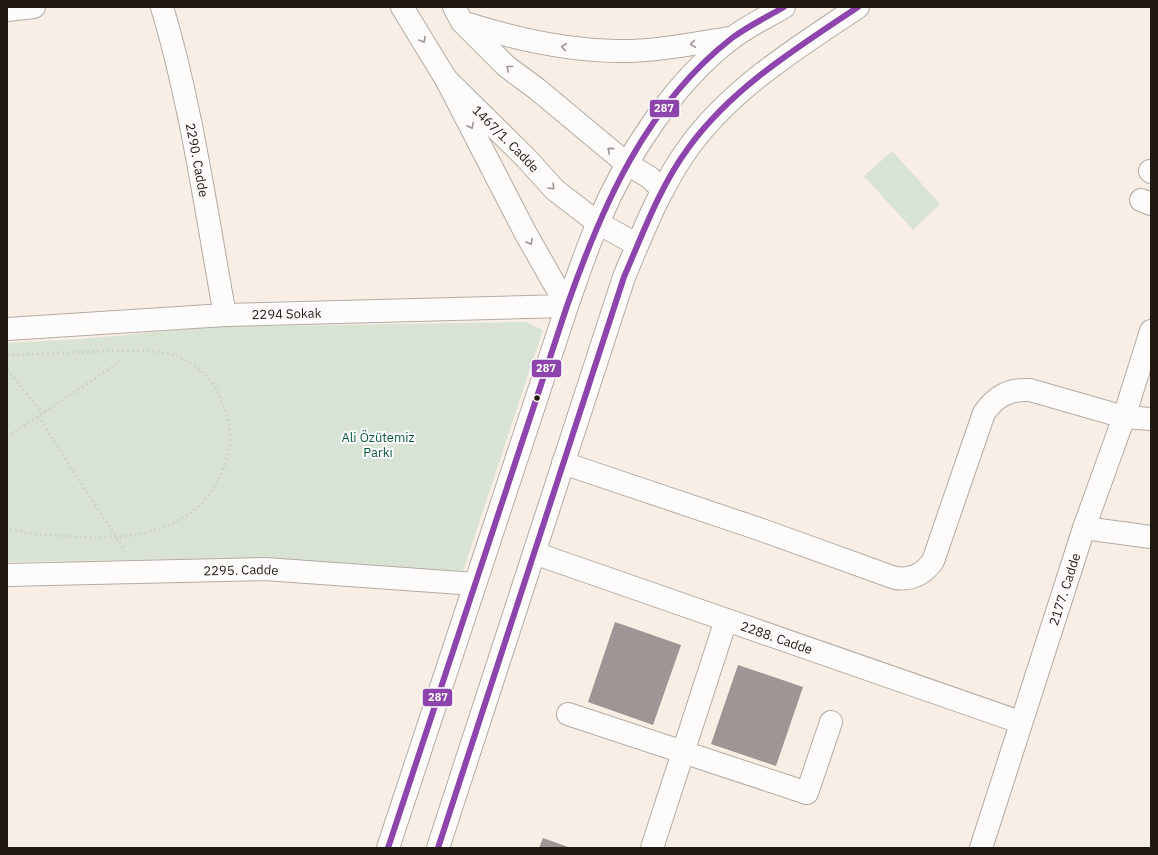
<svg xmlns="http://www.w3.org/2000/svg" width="1158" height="855" viewBox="0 0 1158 855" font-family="'IBM Plex Sans',sans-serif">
	<rect width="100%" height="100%" fill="#f8eee6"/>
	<g fill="#d8e2d5">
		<path d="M892,151l48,53 -27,26 -49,-54z"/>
		<path d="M526,322l17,8 -80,241 -208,-13 -248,4v-219l74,-4 128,-12z"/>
	</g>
	<g fill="#9e9595">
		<path d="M615,622l66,23 -28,80 -65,-23z"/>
		<path d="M738,665l65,22 -27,79 -65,-22z"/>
		<path d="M543,838l28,10h-32z"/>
	</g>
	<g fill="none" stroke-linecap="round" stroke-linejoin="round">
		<g stroke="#b3aba4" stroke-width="24">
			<g id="minor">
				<path id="s1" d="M162,7c30,100 44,205 63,308"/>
				<path id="s2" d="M402,7l44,72 80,79 29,32 43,33 38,21"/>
				<path d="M454,7l8,15 44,44 31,23 90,75 22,13 14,13"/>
				<path d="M7,10l27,-3"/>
				<path d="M465,23c50,16 99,27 152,28 38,1 77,-8 115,-13"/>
				<path d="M1150,171l1,1"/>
				<path d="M1141,200l10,4"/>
				<path id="s3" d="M7,329l218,-14 342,-9 -41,-72 -80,-155"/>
				<path d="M563,463l199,67 133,48c16,2 28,-3 38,-17l51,-148c12,-17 25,-24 46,-23l94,27 27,2"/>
				<path d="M1084,528l67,9"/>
				<path id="s4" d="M534,553l486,169"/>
				<path id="s5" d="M7,575l258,-6 210,15"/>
				<path d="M568,714l239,79 24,-71"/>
				<path d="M652,848l74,-228"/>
				<path id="s6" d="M981,848l103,-320 40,-111 27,-86"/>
			</g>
		</g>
		<g stroke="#b3aba4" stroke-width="24">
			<g id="major">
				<path d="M388,848l179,-542c10,-28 19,-56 31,-83 28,-67 75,-140 134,-185 16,-12 35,-21 52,-31"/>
				<path d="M438,848l186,-571c19,-45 36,-90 65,-130 44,-60 108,-99 169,-140"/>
			</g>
		</g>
		<g stroke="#d2cfcc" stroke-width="2.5" stroke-dasharray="2 3" stroke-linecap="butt">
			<path d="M7,355c36,-1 73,-3 109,-4 20,0 41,-2 60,5 14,5 30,17 38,29 4,6 6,13 9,19 10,25 10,43 -1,67 -5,12 -12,24 -21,33 -36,34 -92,36 -138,32 -18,-1 -39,-2 -56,-9"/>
			<path d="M7,370l36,43"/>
			<path d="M38,416l87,135"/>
			<path d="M7,437l113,-75"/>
		</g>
		<use href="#minor" stroke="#fefcfb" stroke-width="22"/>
		<use href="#major" stroke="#fefcfb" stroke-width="22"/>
		<g stroke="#fefefe" stroke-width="9">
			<g id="bus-1">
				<path d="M388,848l179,-542c35,-100 79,-201 165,-268 16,-12 35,-21 52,-31"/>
				<path d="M438,848l186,-571c19,-44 36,-91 65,-130 44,-60 108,-99 169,-140"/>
			</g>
		</g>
		<use href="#bus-1" stroke="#8e44ad" stroke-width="6"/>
	</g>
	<defs><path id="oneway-chevron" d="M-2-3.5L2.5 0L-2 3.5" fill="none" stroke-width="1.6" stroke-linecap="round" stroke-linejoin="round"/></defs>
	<g stroke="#9a9692">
		<use href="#oneway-chevron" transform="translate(423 40) rotate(59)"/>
		<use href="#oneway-chevron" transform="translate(693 44) rotate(172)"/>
		<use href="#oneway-chevron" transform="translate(564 47) rotate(-172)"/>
		<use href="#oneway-chevron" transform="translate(509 68) rotate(-141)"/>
		<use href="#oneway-chevron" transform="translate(471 126) rotate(63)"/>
		<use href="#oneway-chevron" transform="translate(610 150) rotate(-140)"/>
		<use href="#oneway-chevron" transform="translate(552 187) rotate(46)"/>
		<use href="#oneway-chevron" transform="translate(530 242) rotate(61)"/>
	</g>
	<circle fill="#201912" stroke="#fefefe" stroke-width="1.5" cx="537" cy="398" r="3.5"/>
	<g text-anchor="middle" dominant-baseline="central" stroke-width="4" stroke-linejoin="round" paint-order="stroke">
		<g font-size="13" fill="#201912" stroke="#fefefe">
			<text stroke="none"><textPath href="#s2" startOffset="169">1467/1. Cadde</textPath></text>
			<text stroke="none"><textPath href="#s1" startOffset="157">2290. Cadde</textPath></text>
			<text stroke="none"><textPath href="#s3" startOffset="280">2294 Sokak</textPath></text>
			<text stroke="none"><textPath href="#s5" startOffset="234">2295. Cadde</textPath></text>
			<text stroke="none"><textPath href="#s6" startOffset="272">2177. Cadde</textPath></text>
			<text stroke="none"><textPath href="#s4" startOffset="257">2288. Cadde</textPath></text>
		</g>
		<g font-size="13" fill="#0a5a37" stroke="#fefefe">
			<text x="378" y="437">Ali Özütemiz<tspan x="378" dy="15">Parkı</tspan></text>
		</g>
	</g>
	<g stroke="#fefefe" stroke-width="1.5">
		<rect x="649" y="99" width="31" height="19" rx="4" fill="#8e44ad"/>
		<rect x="531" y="359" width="31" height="19" rx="4" fill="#8e44ad"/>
		<rect x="422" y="688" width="31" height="19" rx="4" fill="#8e44ad"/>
	</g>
	<g font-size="11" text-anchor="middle" font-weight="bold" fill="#fff">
		<text x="664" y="112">287</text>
		<text x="546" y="372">287</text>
		<text x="438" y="701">287</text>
	</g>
	<rect width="1158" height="855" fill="none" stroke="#201912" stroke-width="16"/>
</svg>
